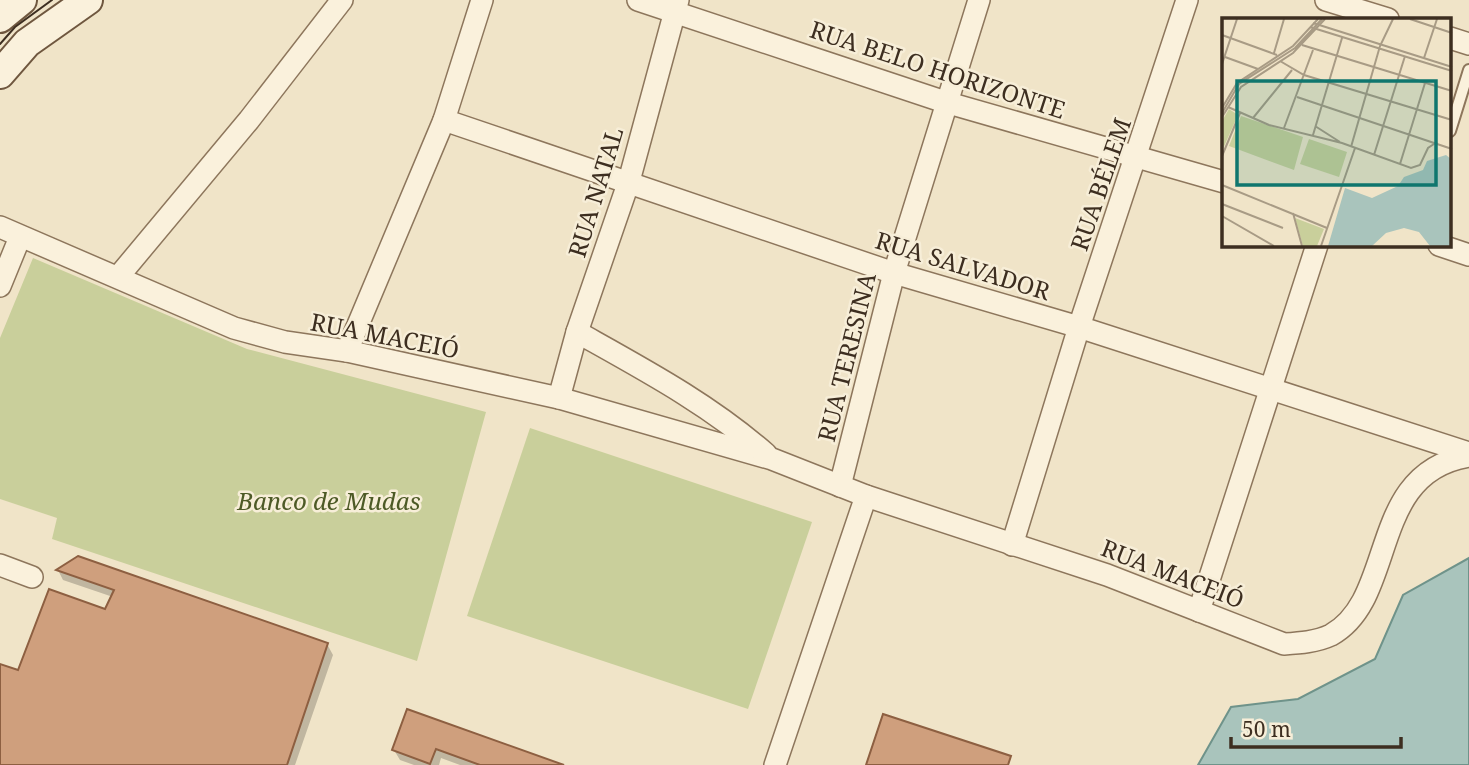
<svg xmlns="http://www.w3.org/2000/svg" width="1469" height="765" viewBox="0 0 1469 765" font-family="'Noto Serif',serif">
	<rect width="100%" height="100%" fill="#f0e4c8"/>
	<g fill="#c9cf9b">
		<path d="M33,258l214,91 239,63 -69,249 -365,-122 5,-21 -57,-19v-161z"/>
		<path d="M530,428l282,94 -64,187 -281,-93z"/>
	</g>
	<path fill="#a9c4bc" stroke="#6f938a" stroke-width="2" d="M1469,558v207h-271l33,-58 67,-8 77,-40 28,-64z"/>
	<g fill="#0003">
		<path d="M58,570l269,74 6,11 -38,110h-295v-99l19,6 87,-61 7,-14 -50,-17z"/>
		<path d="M408,711l151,54h-99l-19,-7 -2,7h-25l-14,-5 -6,-10z"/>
	</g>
	<g fill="#cf9f7d" stroke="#8d5f41" stroke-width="2">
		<path d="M78,556l250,87 -41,122h-287v-101l18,6 31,-81 56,20 9,-19 -58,-20z"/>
		<path d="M407,709l157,56h-84l-44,-16 -6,15 -38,-14z"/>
		<path d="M883,714l128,42 -3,9h-142z"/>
	</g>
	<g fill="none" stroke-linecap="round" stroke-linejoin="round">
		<g stroke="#8d765c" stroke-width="14">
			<path id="service" d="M1450,131l19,-61"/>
		</g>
		<g stroke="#8d765c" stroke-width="24">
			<g id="minor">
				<path d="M638,0l307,102 279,80"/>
				<path d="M1326,0l62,19"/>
				<path d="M1450,38l19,6"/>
				<path d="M444,120l450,153 185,54 390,126"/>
				<path d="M0,227l234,101 51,14 62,9 212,47 213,61 94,37 241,79 177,69c16,-1 32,-2 47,-9 67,-37 36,-163 138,-179"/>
				<path d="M1439,245l30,10"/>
				<path d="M118,277l131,-157 93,-120"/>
				<path d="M0,286l20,-49"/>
				<path d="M577,332c66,37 132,72 189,122"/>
				<path d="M347,351l97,-231 38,-120"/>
				<path d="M559,398l18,-66 52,-151 49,-181"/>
				<path d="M840,486l54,-213 85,-273"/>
				<path d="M1012,545l67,-218 108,-327"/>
				<path d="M0,565l32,12"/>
				<path d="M1199,611l118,-366"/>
				<path d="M775,765l91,-269"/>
			</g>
		</g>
		<g stroke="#6f573f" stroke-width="32">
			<g id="secondary">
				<path d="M0,18l22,-18"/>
				<path d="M0,74l27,-31 61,-43"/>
			</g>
		</g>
		<use href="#service" stroke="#faf1dc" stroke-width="10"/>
		<use href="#minor" stroke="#faf1dc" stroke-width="21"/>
		<use href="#secondary" stroke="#faf1dc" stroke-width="28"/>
		<path stroke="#3d2e20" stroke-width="2" d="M0,44l15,-17 37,-27"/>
	</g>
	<g text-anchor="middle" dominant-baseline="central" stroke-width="5" stroke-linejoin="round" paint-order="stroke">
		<g font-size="24" fill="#3d2e20" stroke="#f7eed8">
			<text transform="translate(938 69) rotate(18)">RUA BELO HORIZONTE</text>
			<text transform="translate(1100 184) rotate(-71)">RUA BÉLEM</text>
			<text transform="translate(595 192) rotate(-73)">RUA NATAL</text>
			<text transform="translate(963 265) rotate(17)">RUA SALVADOR</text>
			<text transform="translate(385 335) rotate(11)">RUA MACEIÓ</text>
			<text transform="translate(846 357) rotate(-76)">RUA TERESINA</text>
			<text transform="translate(1173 573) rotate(21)">RUA MACEIÓ</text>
		</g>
		<g font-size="24" font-style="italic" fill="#4d5a26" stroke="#f7eed8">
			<text x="329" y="500">Banco de Mudas</text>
		</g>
	</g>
	<g transform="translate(1222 18)">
		<rect width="229" height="229" fill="#f0e4c8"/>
		<path d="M7,91l9,6 -16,36v-30zM19,98l62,21 -9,33 -65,-24zM87,121l38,13 -8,25 -39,-13zM73,200l29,11 -7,17h-14z" fill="#c9cf9b"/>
		<path d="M224,137l5,4v87h-21l-11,-14 -15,-4 -18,5 -14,13h-44l17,-58 27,10 26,-12 6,-9 19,-7 4,-9z" fill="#a9c4bc"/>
		<path fill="none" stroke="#a89b85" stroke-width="2" d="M188,1l42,14M91,5l139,44M88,9l142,44M0,17l55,20M80,27l150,46M52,35l10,-34M3,39l33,12M202,40l13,-39M58,43l24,14 148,45M0,46l15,-45M75,79l155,52M6,89l41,18 73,18 69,25 9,-3 8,-17 9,-6M0,90l15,-25 56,-37 25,-27M0,95l17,-29 56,-36 27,-29M0,99l19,-30 52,-34 32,-34M31,100l39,-48M93,108l25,16M62,110l29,-78M91,117l29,-97M129,129l29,-101 13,-27M152,137l31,-99M0,138l18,-43M178,146l25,-81M0,167l105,43M0,186l61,24M71,195l9,33M0,198l52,30M99,228l34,-98"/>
		<path fill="#0f766e" fill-opacity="0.15" stroke="#0f766e" stroke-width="3.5" d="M15,63h199v104h-199z"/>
		<rect width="229" height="229" fill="none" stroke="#3d2e20" stroke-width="3.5"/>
	</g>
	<path d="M1231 737v10h170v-10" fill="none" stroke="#3d2e20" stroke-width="3.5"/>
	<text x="1242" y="737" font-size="21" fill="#3d2e20" stroke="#f7eed8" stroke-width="5" paint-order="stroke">50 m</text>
</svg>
